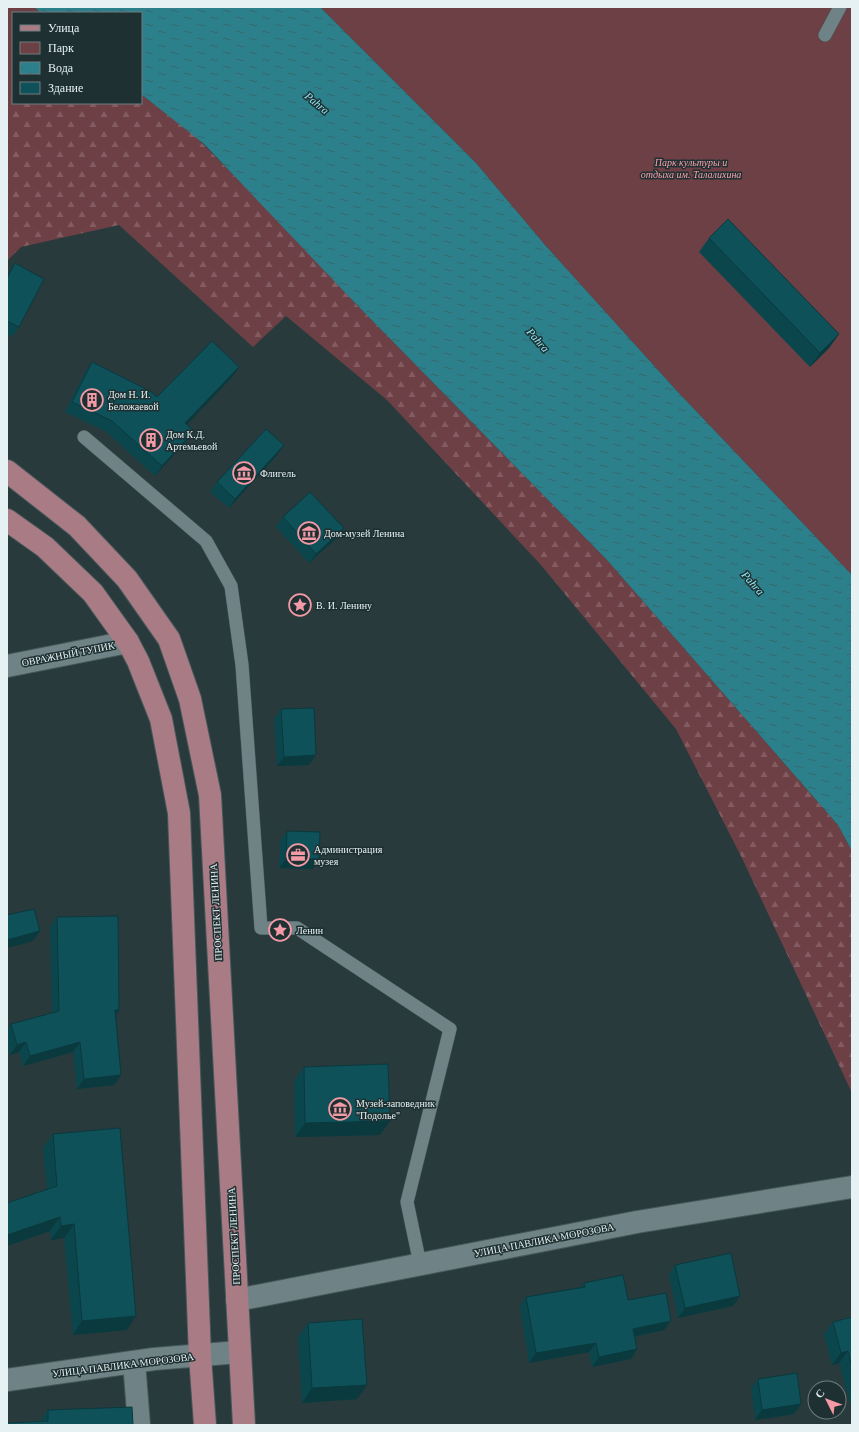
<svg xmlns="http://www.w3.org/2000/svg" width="859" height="1432" viewBox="0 0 859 1432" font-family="'Times New Roman',serif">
	<defs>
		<pattern id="forest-firs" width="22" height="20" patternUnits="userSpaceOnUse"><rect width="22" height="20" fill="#6d4046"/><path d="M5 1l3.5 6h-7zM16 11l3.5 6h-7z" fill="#825c61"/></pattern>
		<pattern id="water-ripples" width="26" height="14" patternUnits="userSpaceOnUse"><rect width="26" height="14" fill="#2c808b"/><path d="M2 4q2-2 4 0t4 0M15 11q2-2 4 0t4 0" fill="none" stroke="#37676d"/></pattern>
	</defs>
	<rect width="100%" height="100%" fill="#283a3c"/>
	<path fill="url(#forest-firs)" d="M7,7h27l7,6h-28v90h128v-9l56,44 72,73 86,92 252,257 231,265 14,26v242l-110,-235 -66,-129 -135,-164 -154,-165 -101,-84 -33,31 -134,-122 -98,22 -14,14z"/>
	<path fill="#6d4046" d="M320,7h532v568l-176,-185 -131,-145 -69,-82z"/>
	<path fill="url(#water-ripples)" d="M34,7h286l156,156 69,82 131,145 176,185v276l-14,-26 -231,-265 -252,-257 -151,-159 -63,-50v-81h-100z"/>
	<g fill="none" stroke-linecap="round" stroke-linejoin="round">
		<g stroke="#475759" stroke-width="14">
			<g id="lane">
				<path d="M825,35l15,-28"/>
				<path d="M84,437l122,104 25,45 11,79 19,263h36l153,101 -43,173 13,62"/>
			</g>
		</g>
		<g stroke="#475759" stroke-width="24">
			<g id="street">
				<path d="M7,666l121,-24"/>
				<path d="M237,1300l400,-78 215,-35"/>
				<path d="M134,1362l5,63"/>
			</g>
		</g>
		<g stroke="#475759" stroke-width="24">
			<path id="secondary" d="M7,1380l147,-21 85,-7"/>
		</g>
		<g stroke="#475759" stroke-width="24">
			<g id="primary">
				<path d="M7,471l70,55 50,53 42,60 21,60 20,96 34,630"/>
				<path d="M7,520l38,27 48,46 35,49 10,19 23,58 18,94 21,543 5,69"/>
			</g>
		</g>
		<use href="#lane" stroke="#6f8386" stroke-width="13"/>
		<use href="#street" stroke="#6f8386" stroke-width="22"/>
		<use href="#secondary" stroke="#6f8386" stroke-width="22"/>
		<use href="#primary" stroke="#a97c85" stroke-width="22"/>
	</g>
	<g fill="#0c464d">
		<path d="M709,238l130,96 -10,14 -19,19 -111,-115z"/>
		<path d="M15,263l4,64 -7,10 -5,-3v-59z"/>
		<path d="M92,362l65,35 82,-30 -7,10 -45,47v16l-32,36 -50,-45 -40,-19 20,-40z"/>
		<path d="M277,455l-48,53 -19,-16 7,-10z"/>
		<path d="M283,517l61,11 -7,10 -28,25 -33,-36z"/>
		<path d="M281,709l28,56 -32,1 -3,-47z"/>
		<path d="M287,831l26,38 -34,-1 1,-27z"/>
		<path d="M57,917l62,93 -3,5 5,60 -7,10 -37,4 -4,-37 -50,14 -4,-14 -9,3 -3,-10v-15l4,-6 41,-11 -2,-86z"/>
		<path d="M304,1067l76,68 -85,2 -1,-56z"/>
		<path d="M53,1134l74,196 -54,5 -9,-97 -13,2 -1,-9 -43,15v-43l40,-14 -4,-41z"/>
		<path d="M675,1265l58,41 -55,12 -9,-43z"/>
		<path d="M584,1283l44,17 36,30 -29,7 2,12 -6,10 -39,8 -3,-15 -60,11 -9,-57 6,-9 55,-10z"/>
		<path d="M852,1317v94l-13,-48 -7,2 -8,-31 9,-12z"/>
		<path d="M308,1323l49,76 -55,4 -4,-66z"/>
		<path d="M758,1379l43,25 -7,10 -39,6 -4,-32z"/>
		<path d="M48,1410l85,15 -92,-4v-2z"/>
	</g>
	<g fill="#0a393e">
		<path d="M839,334l-10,14 -19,19 10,-14z"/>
		<path d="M239,367l-7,10 -53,56 6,-10z"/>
		<path d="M194,431l-7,9 -32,36 7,-10z"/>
		<path d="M284,445l-7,10 -48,53 6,-9z"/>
		<path d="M344,528l-7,10 -28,25 7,-9z"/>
		<path d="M316,755l-7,10 -32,1 7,-9z"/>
		<path d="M286,859h33l-6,10 -34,-1z"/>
		<path d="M40,931l-7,10 -26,7v-8z"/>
		<path d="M115,1010h4l-7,10z"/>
		<path d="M26,1042l-7,10 -9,3 7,-10z"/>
		<path d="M80,1042l-7,10 -50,14 7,-10z"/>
		<path d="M121,1075l-7,10 -37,4 7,-10z"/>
		<path d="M390,1121l-10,14 -85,2 10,-14z"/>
		<path d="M60,1217l-10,14 -43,15v-11z"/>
		<path d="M74,1224l-10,14 -13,2 10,-14z"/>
		<path d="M740,1296l-7,10 -55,12 7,-10z"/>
		<path d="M136,1316l-9,14 -54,5 9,-14z"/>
		<path d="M671,1321l-7,9 -37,8 6,-9z"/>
		<path d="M596,1343l-7,9 -60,11 7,-10z"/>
		<path d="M637,1349l-6,10 -39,8 7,-10z"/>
		<path d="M848,1351l-9,12 -7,2 9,-12z"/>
		<path d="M367,1385l-10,14 -55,4 10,-15z"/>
		<path d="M801,1404l-7,10 -39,6 7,-10z"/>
	</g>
	<g fill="#0e5159" stroke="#0a393e">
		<path d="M728,219l111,115 -19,19 -111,-115z"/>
		<path d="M15,263l29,16 -25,48 -12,-6v-43z"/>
		<path d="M212,341l27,26 -54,56 9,8 -32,35 -50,-45 -40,-19 20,-40 58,29 7,6z"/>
		<path d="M266,429l18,16 -49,54 -18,-17z"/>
		<path d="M310,492l34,36 -28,26 -33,-37z"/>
		<path d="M314,708l2,47 -32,2 -3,-48z"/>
		<path d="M287,831l33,1 -1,27h-33z"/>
		<path d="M34,909l6,22 -33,9v-25z"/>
		<path d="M118,916l1,94h-4l6,65 -37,4 -4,-37 -50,14 -4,-14 -9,3 -6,-21 48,-13 -2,-94z"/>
		<path d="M388,1064l2,57 -85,2 -1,-56z"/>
		<path d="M120,1128l16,188 -54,5 -8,-97 -13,2 -1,-9 -53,18v-32l50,-17 -4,-52z"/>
		<path d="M731,1253l9,43 -55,12 -10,-43z"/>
		<path d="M623,1275l5,25 38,-7 5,28 -38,8 4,20 -38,8 -3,-14 -60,10 -10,-56 59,-10 -1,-4z"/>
		<path d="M852,1317v51l-4,-17 -7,2 -8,-31z"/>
		<path d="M362,1319l5,66 -55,3 -4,-65z"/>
		<path d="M797,1373l4,31 -39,6 -4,-31z"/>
		<path d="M132,1407l1,18h-126v-2l41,-2v-11z"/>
	</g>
	<defs>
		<g id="building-ring" transform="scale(1.15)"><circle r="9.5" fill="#1e3032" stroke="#f49aa6" stroke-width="1.5"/><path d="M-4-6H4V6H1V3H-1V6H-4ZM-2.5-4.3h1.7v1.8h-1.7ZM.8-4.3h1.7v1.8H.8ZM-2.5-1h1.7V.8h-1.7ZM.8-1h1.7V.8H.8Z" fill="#f49aa6"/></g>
		<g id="museum-ring" transform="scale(1.15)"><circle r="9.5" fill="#1e3032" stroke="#f49aa6" stroke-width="1.5"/><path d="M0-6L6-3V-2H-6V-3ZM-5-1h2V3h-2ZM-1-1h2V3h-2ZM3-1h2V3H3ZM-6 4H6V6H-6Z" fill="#f49aa6"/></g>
		<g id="sight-ring" transform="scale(1.15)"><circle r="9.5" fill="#1e3032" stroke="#f49aa6" stroke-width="1.5"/><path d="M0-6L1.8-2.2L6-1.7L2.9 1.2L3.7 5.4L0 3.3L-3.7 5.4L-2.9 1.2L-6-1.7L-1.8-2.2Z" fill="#f49aa6"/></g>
		<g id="office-ring" transform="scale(1.15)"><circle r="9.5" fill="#1e3032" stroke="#f49aa6" stroke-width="1.5"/><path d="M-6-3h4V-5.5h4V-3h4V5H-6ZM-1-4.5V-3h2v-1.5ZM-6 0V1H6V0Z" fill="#f49aa6"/></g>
	</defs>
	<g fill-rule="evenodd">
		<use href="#building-ring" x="92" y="400"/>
		<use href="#building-ring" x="151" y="440"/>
		<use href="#museum-ring" x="244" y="473"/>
		<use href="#museum-ring" x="309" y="533"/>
		<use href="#sight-ring" x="300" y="605"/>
		<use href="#office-ring" x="298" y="855"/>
		<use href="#sight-ring" x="280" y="930"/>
		<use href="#museum-ring" x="340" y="1109"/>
	</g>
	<g text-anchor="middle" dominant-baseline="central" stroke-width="3" stroke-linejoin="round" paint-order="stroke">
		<g font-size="10" font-style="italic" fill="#fca0ac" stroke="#1e3032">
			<text x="691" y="162">Парк культуры и<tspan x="691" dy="12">отдыха им. Талалихина</tspan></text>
		</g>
		<g font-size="10" fill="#e6f1f3" stroke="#1e3032" text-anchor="start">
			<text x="108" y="394">Дом Н. И.<tspan x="108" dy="12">Беложаевой</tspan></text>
			<text x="166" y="434">Дом К.Д.<tspan x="166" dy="12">Артемьевой</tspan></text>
			<text x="260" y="473">Флигель</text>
			<text x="324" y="533">Дом-музей Ленина</text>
			<text x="316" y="605">В. И. Ленину</text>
			<text x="314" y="849">Администрация<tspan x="314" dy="12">музея</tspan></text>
			<text x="296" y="930">Ленин</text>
			<text x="356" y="1103">Музей-заповедник<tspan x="356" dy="12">"Подолье"</tspan></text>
		</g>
		<g font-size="10" fill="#e6f1f3" stroke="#1e3032">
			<text transform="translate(68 654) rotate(-11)">ОВРАЖНЫЙ ТУПИК</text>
			<text transform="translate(216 912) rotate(-93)">ПРОСПЕКТ ЛЕНИНА</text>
			<text transform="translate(234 1236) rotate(-93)">ПРОСПЕКТ ЛЕНИНА</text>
			<text transform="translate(544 1240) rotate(-11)">УЛИЦА ПАВЛИКА МОРОЗОВА</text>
			<text transform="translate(123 1365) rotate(-7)">УЛИЦА ПАВЛИКА МОРОЗОВА</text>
		</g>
		<g font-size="11" font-style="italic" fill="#91ebf8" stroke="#1e3032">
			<text transform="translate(317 103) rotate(40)">Pahra</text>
			<text transform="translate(538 340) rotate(49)">Pahra</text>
			<text transform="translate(753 583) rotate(49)">Pahra</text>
		</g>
	</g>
	<rect width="859" height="1432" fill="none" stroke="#e6f1f3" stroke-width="16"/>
	<rect x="12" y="12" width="130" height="92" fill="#1e3032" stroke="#6e7d7f"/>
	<rect x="20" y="25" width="20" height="6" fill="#a97c85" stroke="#6e7d7f"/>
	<text x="48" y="32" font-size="12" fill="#e6f1f3">Улица</text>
	<rect x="20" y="42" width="20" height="12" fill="#6d4046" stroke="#6e7d7f"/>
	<text x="48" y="52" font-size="12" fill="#e6f1f3">Парк</text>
	<rect x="20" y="62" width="20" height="12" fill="url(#water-ripples)" stroke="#6e7d7f"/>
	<text x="48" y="72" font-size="12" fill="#e6f1f3">Вода</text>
	<rect x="20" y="82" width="20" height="12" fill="#0e5159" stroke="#6e7d7f"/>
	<text x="48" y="92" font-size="12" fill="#e6f1f3">Здание</text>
	<g transform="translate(827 1400) rotate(312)"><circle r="19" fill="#1e3032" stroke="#6e7d7f"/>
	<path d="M0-3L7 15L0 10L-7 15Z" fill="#f49aa6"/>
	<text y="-6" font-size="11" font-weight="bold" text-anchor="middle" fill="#e6f1f3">С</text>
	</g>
</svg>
